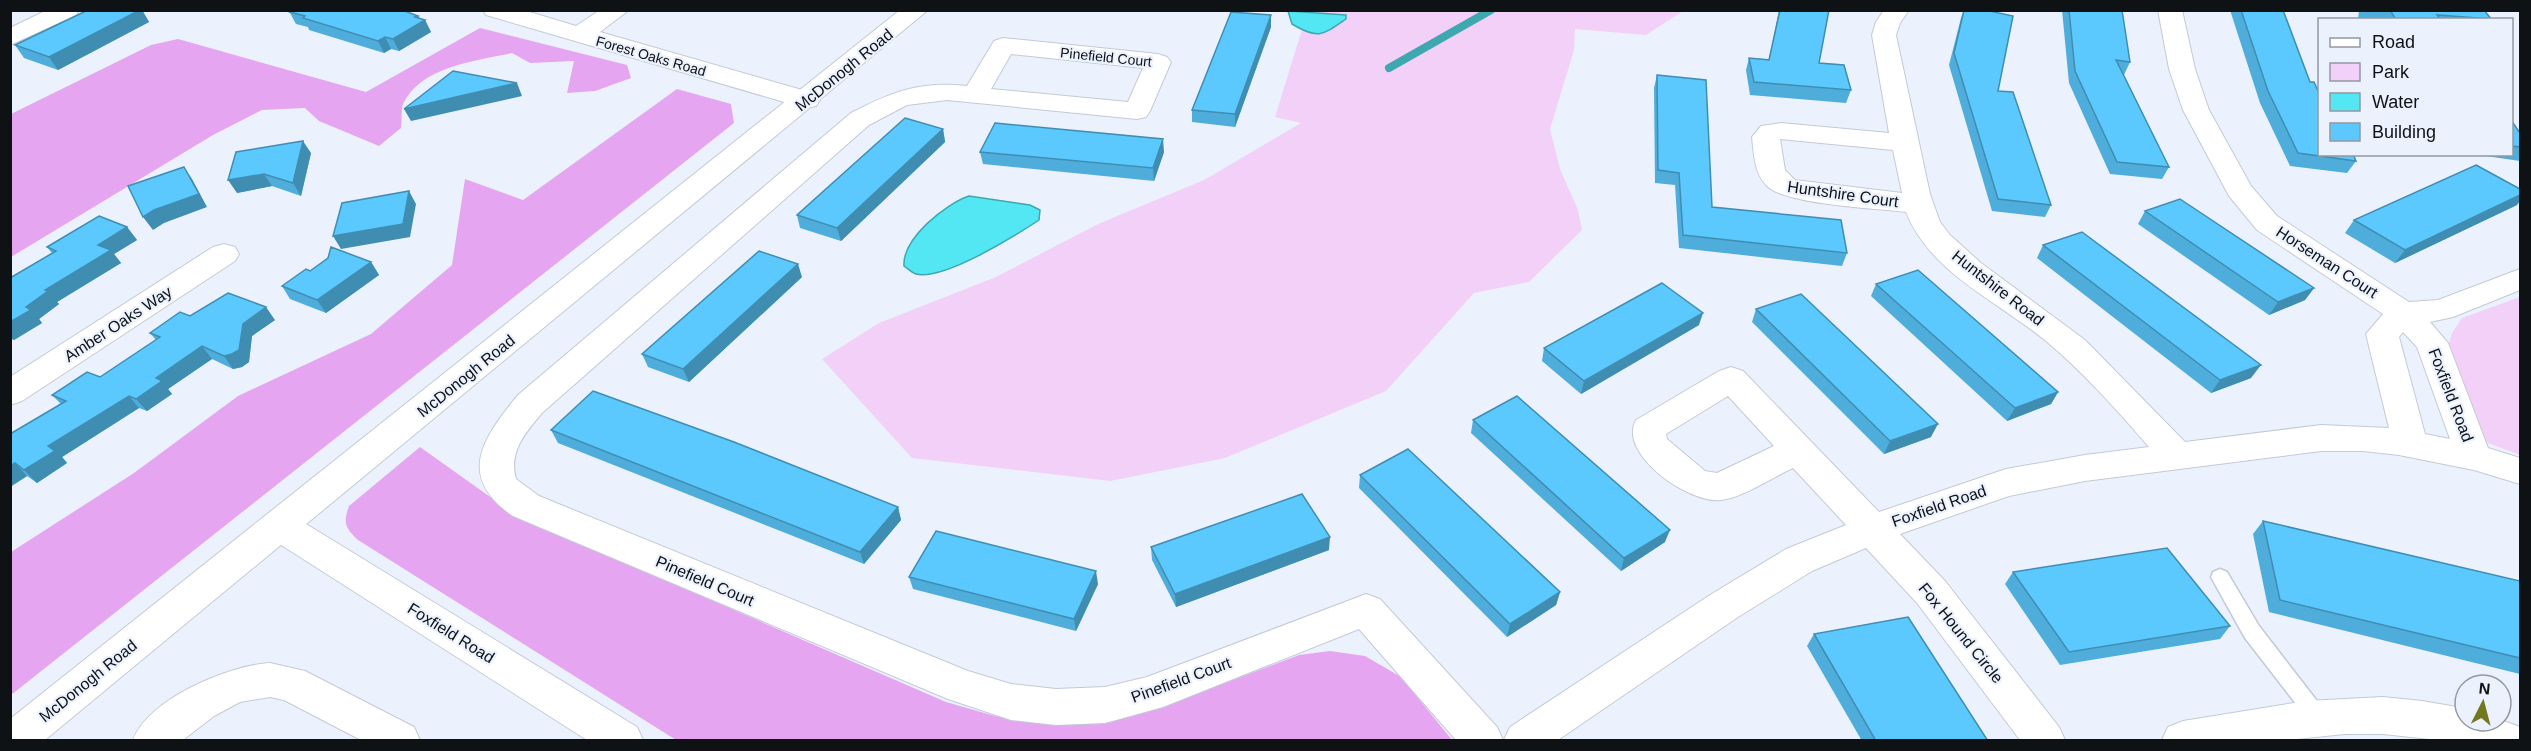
<svg xmlns="http://www.w3.org/2000/svg" width="2531" height="751" viewBox="0 0 2531 751" font-family="Arial,sans-serif">
	<rect width="100%" height="100%" fill="#ebf2fe"/>
	<g fill="#f3d0f8">
		<path d="M1302,11h381l-37,24 -71,-6 -1,21 -24,79 10,40 18,41 4,20 -53,52 -55,11 -88,98 -161,67 -115,23 -198,-23 -90,-99 57,-36 117,-46 102,-53 106,-44 97,-57 -26,-6 29,-94z"/>
		<path d="M2520,297v158l-40,-15 -33,-91 5,-16 10,-15z"/>
	</g>
	<g fill="#e6a5f1">
		<path d="M480,28l147,37 4,13 -36,13 -28,2 7,-32 -44,2 -18,-10c-36,8 -91,13 -109,51 -2,6 -1,17 -2,24l-22,18 -60,-25 -14,-13 -43,2 -49,25 -202,122v-143l140,-69 27,-6 188,53z"/>
		<path d="M677,89l54,15 3,19 -723,572v-143l123,-79 104,-77 133,-62 81,-69 13,-86 58,21z"/>
		<path d="M420,447l97,69 429,186 49,14 54,8 104,-14 146,-55 31,-4 35,5 36,21 51,63h-776l-318,-200c-13,-12 -15,-17 -9,-34z"/>
	</g>
	<g fill="#52e7f2" stroke="#3ea7b0" stroke-width="1.5">
		<path d="M1288,11l58,4v4c-23,16 -28,21 -54,5z"/>
		<path d="M969,196l61,9 10,5 -1,10c-24,16 -96,61 -123,54 -4,-1 -9,-6 -12,-8 -2,-27 41,-62 65,-70z"/>
	</g>
	<g fill="none" stroke-linecap="round" stroke-linejoin="round">
		<path stroke="#3ea7b0" stroke-width="8" d="M1389,68l102,-58"/>
		<g stroke="#c3cad5" stroke-width="3">
			<path id="service" d="M2220,569l7,3 32,54 65,84 3,6 -3,6 -7,3 -7,-3 -65,-84 -34,-61 2,-5z"/>
		</g>
		<g stroke="#c3cad5" stroke-width="2">
			<g id="minor">
				<path d="M47,10h32l-3,5 -66,30v-17z"/>
				<path d="M483,10h40l53,16 24,-16h29l-29,22 216,62 4,6 -4,6 -9,2 -9,-2 -312,-91z"/>
				<path d="M1884,10h25l-9,13 -4,12 34,159 10,28 10,13 31,28 104,77 100,102 136,-17 68,3 -23,-94 17,-20 -126,-84 -28,-34 -46,-86 -14,-41 -11,-59h24l13,59 14,41 42,76 26,30 132,86 29,-2 82,-31v21l-67,27 -23,5 18,21 40,105 32,10v26l-46,-14 -75,-15 -36,-4h-42l-236,30 -76,15 -109,38 45,47 114,146 6,13h-45l-103,-137 -51,-55 -54,23 -74,46 -180,123h-54l6,-13 200,-132 76,-46 60,-24 -53,-57c-20,9 -51,30 -72,32 -32,4 -104,-46 -85,-80l83,-49 12,-4 12,4 136,141 127,-43 79,-14 64,-8c-32,-37 -65,-74 -103,-106 -47,-39 -116,-68 -140,-129 -28,-4 -123,-7 -140,-27 -12,-13 -12,-31 -14,-48l9,-11 20,-3 108,10 -17,-98 4,-13zM1780,139l113,11 9,43 -107,-13 -10,-10zM2403,332l14,15 33,92 -25,-5 -26,-97zM1728,396l46,50 -57,27 -12,-2 -38,-32 -1,-5z"/>
				<path d="M1003,38l155,16 9,3 4,5 -21,49 -4,6 -9,2 -190,-19 -40,5 -38,20 -327,288c-16,19 -34,39 -26,66l23,17 429,175 43,13 45,5 49,-2 42,-10 219,-83 14,5 117,128 6,13h-47l-97,-111 -196,78 -58,16 -49,2 -45,-5 -63,-21 -435,-183c-57,-39 -31,-77 5,-121l333,-282c41,-21 68,-32 116,-27l27,-45zM1011,54l132,14 -15,34 -137,-13z"/>
				<path d="M224,244l11,3 4,7 -4,7 -213,140 -12,4v-28l203,-130z"/>
				<path d="M280,512l13,4 344,211 6,13h-56l-320,-204 -5,-10 5,-10z"/>
				<path d="M270,663l35,8 109,56 6,13h-59l-77,-40 -14,-3 -30,5 -26,14 -31,24h-50c15,-41 96,-75 137,-77z"/>
				<path d="M2383,697l39,4 41,7 2,13 36,-1 19,7v13h-81l-56,-6h-38l-58,6h-125l6,-13 15,-6 123,-20z"/>
			</g>
		</g>
		<g stroke="#c3cad5" stroke-width="2">
			<path id="secondary" d="M900,10h28l-883,730h-35v-21z"/>
		</g>
		<use href="#service" fill="#fff" fill-rule="evenodd"/>
		<use href="#minor" fill="#fff" fill-rule="evenodd"/>
		<use href="#secondary" fill="#fff" fill-rule="evenodd"/>
	</g>
	<g fill="#4eadda">
		<path d="M88,10h54l7,12 -91,48 -34,-12 -9,-13z"/>
		<path d="M282,10h120l16,6 2,3 5,1 6,12 -32,19 -8,-2 -7,4 -75,-23 -1,-3 -12,-3 -6,-11z"/>
		<path d="M1779,10h50l-10,53 32,27 -5,13 -96,-8 -4,-25 3,-12 20,1z"/>
		<path d="M1964,10h21l13,81 53,114 -6,12 -53,-6 -43,-146 12,-47z"/>
		<path d="M2062,10h60l8,52 -6,13 45,92 -7,12 -52,-5 -41,-91z"/>
		<path d="M2230,10h53l27,72 46,79 -9,12 -57,-7 -30,-63z"/>
		<path d="M2359,10h125l7,9 -133,1z"/>
		<path d="M1271,27l-36,100 -43,-5v-12z"/>
		<path d="M1657,75l55,132 135,46 -5,13 -163,-18 -4,-63 -20,-2 -1,-95z"/>
		<path d="M2511,120l9,13v28l-48,-7h39z"/>
		<path d="M943,129l2,13 -104,99 -41,-13 -3,-13z"/>
		<path d="M236,152l75,1 -10,43 -29,-10 -35,7z"/>
		<path d="M980,152h184l-10,29 -171,-17z"/>
		<path d="M2517,205l-122,58 -50,-30 9,-13z"/>
		<path d="M2145,211l169,77 -9,12 -36,15 -131,-91z"/>
		<path d="M127,227l10,13 -23,14 7,9 -64,39 2,2 -20,15 3,4 -28,17 -4,-1v-61l42,-25 -5,-6z"/>
		<path d="M2043,245l208,133 -40,15 -174,-135z"/>
		<path d="M328,258l43,4 8,13 -53,38 -36,-14 -8,-13 28,-15z"/>
		<path d="M802,277l-113,105 -41,-15 -6,-13z"/>
		<path d="M1876,284l182,108 -7,12 -44,17 -136,-125z"/>
		<path d="M1756,309l175,128 -47,17 -132,-132z"/>
		<path d="M190,316l85,4 -23,16 -3,26 -7,5 -9,2 -21,-10 -44,30 4,5 -25,17 -8,-3 -77,49 5,6 -30,20 -10,-7 -17,11v-53l51,-30 -9,-9 48,-18 56,-37 -6,-7z"/>
		<path d="M1699,325l-118,69 -39,-33 2,-13z"/>
		<path d="M1473,420l192,122 -44,29 -150,-138z"/>
		<path d="M551,430l347,77 3,13 -37,44 -306,-121z"/>
		<path d="M1360,475l200,117 -4,13 -49,32 -148,-149z"/>
		<path d="M2263,521l257,60v93l-251,-62 -16,-78z"/>
		<path d="M1151,547l178,3 -153,57 -24,-47z"/>
		<path d="M2013,572l217,54 -10,13 -160,26 -55,-81z"/>
		<path d="M909,577l189,7 -22,47 -163,-42z"/>
		<path d="M1814,634l174,107h-126l-55,-95z"/>
	</g>
	<g fill="#408db2">
		<path d="M140,10h2l7,12 -91,48 -9,-13z"/>
		<path d="M1271,15v12l-36,100v-13z"/>
		<path d="M418,16l3,6 4,-2 6,12 -32,19 -6,-12 22,-22z"/>
		<path d="M385,37l6,12 -7,4 -6,-12z"/>
		<path d="M517,83l5,13 -111,25 -7,-12z"/>
		<path d="M943,129l2,13 -104,99 -4,-13z"/>
		<path d="M1163,139l1,13 -10,29 -1,-13z"/>
		<path d="M303,141l8,12 -10,43 -8,-13z"/>
		<path d="M184,167l8,12 15,28 -43,16 -11,7 -10,-13z"/>
		<path d="M264,174l8,12 -35,7 -9,-13z"/>
		<path d="M409,191l7,13 -6,33 -69,12 -8,-13z"/>
		<path d="M2520,195v6l-3,4 -122,58 10,-13z"/>
		<path d="M127,227l10,13 -23,14 7,9 -64,39 2,2 -20,15 3,4 -28,17 -4,-4v-14l35,-32 53,-45z"/>
		<path d="M371,262l8,13 -53,38 -9,-13z"/>
		<path d="M798,264l4,13 -113,105 -6,-13z"/>
		<path d="M2314,288l-9,12 -36,15 9,-13z"/>
		<path d="M266,307l9,13 -23,16 -3,26 -7,5 -9,2 -9,-13 19,-32z"/>
		<path d="M1703,313l-4,12 -118,69 3,-13z"/>
		<path d="M202,346l10,13 -44,30 4,5 -25,17 -11,-12 20,-21z"/>
		<path d="M2261,365l-10,13 -40,15 9,-13z"/>
		<path d="M2058,392l-7,12 -44,17 8,-13z"/>
		<path d="M129,396l10,12 -77,49 5,6 -30,20 -13,-13 24,-24z"/>
		<path d="M1938,424l-7,13 -47,17 6,-13z"/>
		<path d="M15,463l12,13 -17,11v-21z"/>
		<path d="M898,507l3,13 -37,44 -4,-12z"/>
		<path d="M1670,530l-5,12 -44,29 3,-13z"/>
		<path d="M1330,537l-1,13 -153,57 -1,-13z"/>
		<path d="M1096,571l2,13 -22,47 -2,-12z"/>
		<path d="M1560,592l-4,13 -49,32 3,-13z"/>
	</g>
	<g fill="#5bc9fe" stroke="#408db2" stroke-width="1.5">
		<path d="M88,10h52l-91,47 -34,-12z"/>
		<path d="M291,10h111l16,6 -3,1 10,3 -32,19 -8,-2 -7,4 -75,-23 2,-2 -15,-4z"/>
		<path d="M1780,10h49l-10,53 25,2 7,25 -97,-8 -5,-24 20,2z"/>
		<path d="M1964,10h21l28,6 -15,75 15,1 38,113 -53,-6 -44,-146z"/>
		<path d="M2069,10h53l8,52 -14,-2 53,107 -52,-5 -42,-91z"/>
		<path d="M2241,10h42l27,72h4l5,11v61h34l3,7 -58,-8 -30,-62z"/>
		<path d="M2484,10l7,9 -54,-4 4,5h-45l-6,-10z"/>
		<path d="M1231,12l40,3 -36,99 -43,-4z"/>
		<path d="M453,71l64,12 -113,26z"/>
		<path d="M1657,75l49,5 6,127 129,13 6,33 -164,-18 -4,-62 -21,-3z"/>
		<path d="M905,118l38,11 -106,99 -40,-13z"/>
		<path d="M2511,120l9,13v14l-9,-1z"/>
		<path d="M995,123l168,16 -10,29 -173,-16z"/>
		<path d="M303,141l-10,42 -29,-9 -36,6 8,-28z"/>
		<path d="M2476,165l44,24v6l-115,55 -51,-30z"/>
		<path d="M184,167l15,27 -45,16 -11,7 -15,-31z"/>
		<path d="M409,191l-6,33 -70,12 9,-33z"/>
		<path d="M2180,199l134,89 -36,14 -133,-91z"/>
		<path d="M99,216l28,11 -29,18 13,5 -66,40 3,1 -22,16 5,3 -21,12v-44l46,-27 -9,-4z"/>
		<path d="M2082,232l179,133 -41,15 -177,-135z"/>
		<path d="M331,247l40,15 -54,38 -35,-14 24,-17 4,2 18,-13z"/>
		<path d="M759,251l39,13 -115,105 -41,-15z"/>
		<path d="M1918,270l140,122 -43,16 -139,-124z"/>
		<path d="M1662,283l41,30 -119,68 -40,-33z"/>
		<path d="M228,293l38,14 -23,17 -4,26 -7,4 -8,2 -22,-10 -46,32 6,3 -26,18 -7,-3 -81,50 7,5 -31,19 -9,-7 -5,3v-32l56,-33 -14,-6 35,-23 13,5 60,-40 -10,-4 30,-21 10,4z"/>
		<path d="M1801,294l137,130 -48,17 -134,-132z"/>
		<path d="M593,391l141,51 164,65 -38,45 -309,-122z"/>
		<path d="M1517,396l153,134 -46,28 -151,-138z"/>
		<path d="M1408,449l152,143 -50,32 -150,-149z"/>
		<path d="M1302,494l28,43 -155,57 -24,-47z"/>
		<path d="M2263,521l257,60v77l-240,-58z"/>
		<path d="M936,531l160,40 -22,48 -165,-42z"/>
		<path d="M2167,548l63,78 -161,26 -56,-80z"/>
		<path d="M1908,617l80,124h-112l-62,-107z"/>
	</g>
	<g text-anchor="middle" dominant-baseline="central" stroke-width="4.5" stroke-linejoin="round" paint-order="stroke">
		<g font-size="14" fill="#0f1215" stroke="#ebf2fe">
			<text transform="translate(651 56) rotate(16)">Forest Oaks Road</text>
			<text transform="translate(1106 57) rotate(6)">Pinefield Court</text>
		</g>
		<g font-size="16" fill="#0f1215" stroke="#ebf2fe">
			<text transform="translate(844 70) rotate(-39)">McDonogh Road</text>
			<text transform="translate(1843 194) rotate(8)">Huntshire Court</text>
			<text transform="translate(2327 262) rotate(33)">Horseman Court</text>
			<text transform="translate(1998 288) rotate(38)">Huntshire Road</text>
			<text transform="translate(118 324) rotate(-33)">Amber Oaks Way</text>
			<text transform="translate(466 376) rotate(-39)">McDonogh Road</text>
			<text transform="translate(2451 395) rotate(69)">Foxfield Road</text>
			<text transform="translate(1939 506) rotate(-19)">Foxfield Road</text>
			<text transform="translate(705 581) rotate(23)">Pinefield Court</text>
			<text transform="translate(451 633) rotate(32)">Foxfield Road</text>
			<text transform="translate(1961 633) rotate(51)">Fox Hound Circle</text>
			<text transform="translate(1181 680) rotate(-20)">Pinefield Court</text>
			<text transform="translate(88 681) rotate(-39)">McDonogh Road</text>
		</g>
	</g>
	<rect width="2531" height="751" fill="none" stroke="#0f1215" stroke-width="24"/>
	<rect x="2318" y="18" width="195" height="138" fill="#ebf2fe" stroke="#9398a1" stroke-width="1.5"/>
	<rect x="2330" y="38" width="30" height="9" fill="#ffffff" stroke="#9398a1" stroke-width="1.5"/>
	<text x="2372" y="48" font-size="18" fill="#0f1215">Road</text>
	<rect x="2330" y="63" width="30" height="18" fill="#f3d0f8" stroke="#9398a1" stroke-width="1.5"/>
	<text x="2372" y="78" font-size="18" fill="#0f1215">Park</text>
	<rect x="2330" y="93" width="30" height="18" fill="#52e7f2" stroke="#9398a1" stroke-width="1.5"/>
	<text x="2372" y="108" font-size="18" fill="#0f1215">Water</text>
	<rect x="2330" y="123" width="30" height="18" fill="#5bc9fe" stroke="#9398a1" stroke-width="1.5"/>
	<text x="2372" y="138" font-size="18" fill="#0f1215">Building</text>
	<g transform="translate(2483 703) rotate(6)"><circle r="28" fill="#ebf2fe" stroke="#9398a1" stroke-width="1.5"/>
	<path d="M0-4.5L10 22L0 15L-10 22Z" fill="#737820"/>
	<text y="-9" font-size="16" font-weight="bold" text-anchor="middle" fill="#0f1215">N</text>
	</g>
</svg>
